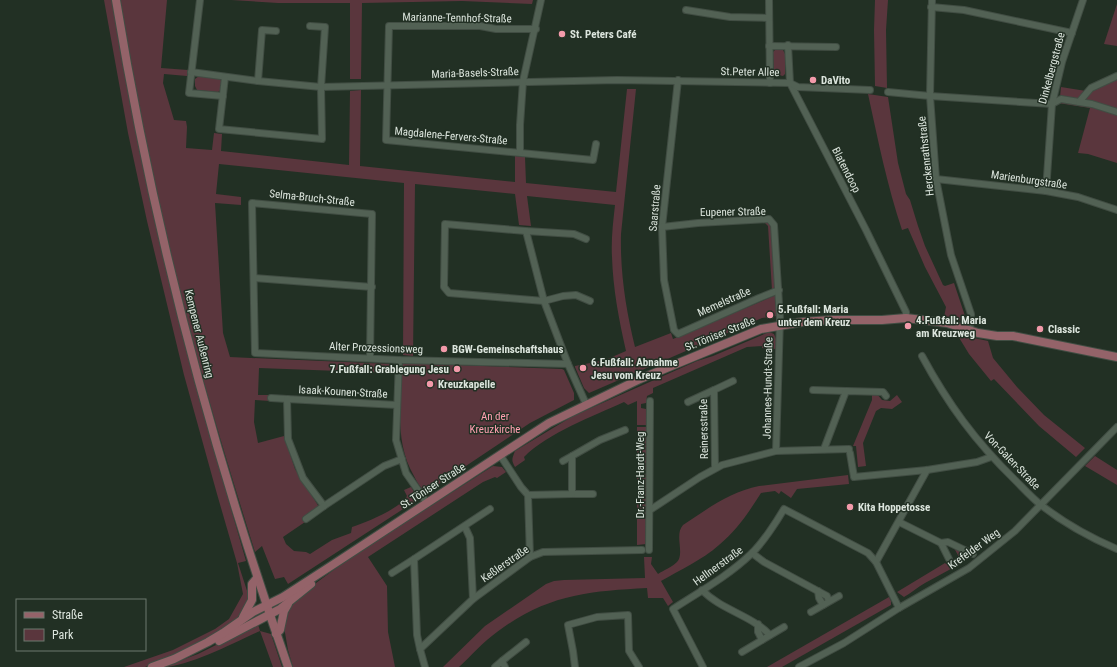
<svg xmlns="http://www.w3.org/2000/svg" width="1117" height="667" viewBox="0 0 1117 667" font-family="'Roboto Condensed',sans-serif">
	<rect width="100%" height="100%" fill="#223024"/>
	<g fill="#5a363d">
		<path d="M104,0h8c14,75 27,151 44,225 27,113 58,225 90,336l-8,2 12,37 -6,12 -8,9 -57,33 -34,13h-21l49,-17 42,-21 14,-10 14,-25 -6,-31 -20,-69 -33,-119 -37,-154 -19,-88z"/>
		<path d="M120,0h47l-6,68 27,2 -1,6 -23,-2 -1,9 11,37 12,1 1,6 -1,21 26,2 2,-17 8,1 -1,17 128,14 1,-74 11,-1 -1,76 155,16v-26l10,1 1,26 90,9 11,-103h9l-15,145c-1,39 5,76 14,113l36,-14 2,6 103,-44 1,21 -15,2 -173,75 -5,-5 -9,-21v-1l30,-6 21,-9c-7,-31 -13,-62 -14,-94 -1,-17 1,-34 3,-52l-88,-9 4,30 -12,-1 -4,-31 -100,-10 -2,172 -10,-1 1,-172 -185,-19 -3,30 25,3v8l-26,-2 8,130 7,24 161,7 2,2v7l-134,-5 -1,27h12v6l-15,-1 -1,22 4,21 26,-7 11,33 24,38 -17,11 3,4 -22,15 3,7 8,7 12,1 4,2 22,-14 19,-7 1,-6c13,-4 49,-19 55,-31l-3,-6 7,-3 5,8 1,5 -129,84 -4,-7 -9,2 -13,-33 -7,6c-29,-93 -57,-185 -80,-279 -22,-90 -40,-182 -55,-273z"/>
		<path d="M231,0h302l-1,4 -70,-3 -100,2 -1,76h-11v-76h-72z"/>
		<path d="M875,0h13l-2,30 1,58 -12,-2 -1,-56z"/>
		<path d="M1117,4v42l-13,-2z"/>
		<path d="M776,49l7,1 2,4v20l-2,2 -9,-2 -1,-22z"/>
		<path d="M199,76l21,3 2,3v7l-4,3 -21,-2 -2,-4v-7z"/>
		<path d="M1117,78v32l-33,-9 7,-12z"/>
		<path d="M1061,87l25,4 -6,9 -20,-3z"/>
		<path d="M868,94l20,3 10,66 8,31 4,6 8,26 7,20 18,39 2,1 9,-3 13,39 -23,-5 2,-10 -21,-40 -17,-39 -6,2c-15,-45 -24,-90 -34,-136z"/>
		<path d="M1059,101l32,5 26,8v49l-29,-9 -10,-1 12,-45 -32,-5z"/>
		<path d="M764,222h4l3,4 4,62 -3,2 -4,-64z"/>
		<path d="M955,331l14,6 19,4 5,17 24,29 27,28 41,33 -9,9 -37,-31 -45,-47 -3,2 -22,-27z"/>
		<path d="M769,332l5,2 2,5v10l-14,-1v-2l-15,1 -94,41v5l-6,3 -1,7 -5,1v4l5,1 1,14 -1,2h-9v-24l-9,4 -4,-3c-31,14 -76,31 -100,55l1,3 -10,7c-4,-7 -3,-8 0,-16l58,-35 124,-55 16,-5z"/>
		<path d="M404,363l158,6 2,1 10,23v7l-44,23 -103,69c-7,-4 -10,-10 -13,-16 -20,-34 -13,-74 -12,-111z"/>
		<path d="M872,394h5l5,6 8,1 7,-6 5,7 -10,7 -11,-1 -5,3 -13,32 3,23 -8,1 -2,-21h-3l19,-46z"/>
		<path d="M637,427h9l1,1v41l-2,1h-8z"/>
		<path d="M1095,456l22,14v15l-32,-19z"/>
		<path d="M493,466l9,1 4,5 -9,6 -2,-1 -12,5 -115,75 19,29 1,46 7,35h-102l-5,-17 -4,-23 -1,-4 7,-17 22,-20 39,-29z"/>
		<path d="M637,474h8l2,2 -1,68 -9,1z"/>
		<path d="M848,475l1,9 -52,5 -6,9 -10,-7 -2,3 -4,-3 -14,2c-12,19 -24,37 -42,52 -17,15 -39,25 -58,36l12,21 -5,4 -5,-8h-15l-1,-10c-58,3 -101,7 -150,44 -14,10 -25,23 -38,35h-16l42,-41 61,-42 8,-3 10,-1 81,-2 -1,-21h8l-1,7 7,10c6,-4 14,-7 19,-12 8,-9 -3,-27 6,-37 24,-16 47,-33 76,-39z"/>
		<path d="M954,548l18,8c-15,10 -31,18 -47,27 -7,4 -14,10 -21,14l-7,-5 48,-29 1,1 13,-7z"/>
		<path d="M889,597l2,4v4l-109,62h-15z"/>
		<path d="M258,624l2,7 11,3 11,33h-9l-13,-36c-24,11 -72,36 -97,36l35,-13z"/>
	</g>
	<g fill="none" stroke-linecap="round" stroke-linejoin="round">
		<g stroke="#414d43" stroke-width="8">
			<g id="minor">
				<path d="M200,0l-11,93 34,3"/>
				<path d="M769,0l1,83"/>
				<path d="M932,0l-2,96 6,83 15,76 20,59 -1,17"/>
				<path d="M931,7l33,3 108,23"/>
				<path d="M686,10l44,7 39,1"/>
				<path d="M536,29h-40l-16,-3h-91l-3,114 207,20 3,-16"/>
				<path d="M788,45l2,38 76,147 40,82v6"/>
				<path d="M769,46l67,1"/>
				<path d="M191,72l67,9 63,6 296,-7 173,3 8,4 72,3"/>
				<path d="M225,77l-6,52 103,10 -1,-52 4,-60 -15,-1"/>
				<path d="M678,80l-16,147 2,53 10,50 4,4 81,-36 20,-8"/>
				<path d="M258,81l4,-51 14,1"/>
				<path d="M888,92l42,4 122,8 9,-5 18,3 12,-14 26,-12"/>
				<path d="M1079,102l13,2 25,8"/>
				<path d="M520,152v-27l3,-44 18,-81"/>
				<path d="M936,179l110,12 32,6 39,13"/>
				<path d="M1046,191l6,-87 10,-42 21,-62"/>
				<path d="M662,227l36,-4 71,-4 5,6 6,94 -4,132"/>
				<path d="M526,231l18,70 24,63 18,40"/>
				<path d="M586,239l-12,-5 -48,-3 -81,-7 -1,63 5,6 95,8 19,-5 13,-1 14,6"/>
				<path d="M254,278l118,9"/>
				<path d="M922,356c26,48 53,85 93,124 8,8 17,18 26,25 23,18 50,33 76,44"/>
				<path d="M370,358l2,-144 -120,-11 3,150 144,7 169,4"/>
				<path d="M399,360l-3,80 10,33 21,30"/>
				<path d="M714,390l19,-9"/>
				<path d="M813,390l33,1"/>
				<path d="M271,398l16,1"/>
				<path d="M688,402l26,-12 1,78"/>
				<path d="M397,405l-110,-6 1,40 15,39 21,28 60,-40 18,-7"/>
				<path d="M824,449l22,-58 37,1 3,4"/>
				<path d="M850,453l4,24 73,-7 50,-8 14,-5"/>
				<path d="M500,455l21,32 7,8 2,62"/>
				<path d="M563,461l9,-5"/>
				<path d="M572,494h21"/>
				<path d="M528,495l44,-1v-38l28,-16 25,-10"/>
				<path d="M650,510l50,-33 22,-12 54,-14 73,-2"/>
				<path d="M306,519l18,-13"/>
				<path d="M899,522l42,21 8,16"/>
				<path d="M465,527l5,11 3,61"/>
				<path d="M941,543l7,-1 25,12"/>
				<path d="M649,550l1,-149"/>
				<path d="M752,553l12,9 63,34 2,5"/>
				<path d="M876,562l51,-92"/>
				<path d="M392,573l22,-14"/>
				<path d="M702,590c19,20 49,25 68,45"/>
				<path d="M818,591l1,7 4,7"/>
				<path d="M811,612l28,-16"/>
				<path d="M758,624v8l4,8"/>
				<path d="M420,649l-3,-14 -3,-76 76,-50"/>
				<path d="M742,652l42,-25"/>
				<path d="M502,661l24,-19"/>
				<path d="M425,667l-5,-18 53,-50 57,-42 13,-5 99,-2"/>
				<path d="M495,667l7,-6 3,6"/>
				<path d="M575,667l-2,-16 -5,-26 29,-8 31,-2 1,36 10,16"/>
				<path d="M703,667l-30,-58c26,-17 55,-33 78,-55 11,-10 26,-33 33,-45l84,44 8,9 23,46"/>
				<path d="M799,667l45,-24 55,-35 70,-40 46,-37 102,-104"/>
			</g>
		</g>
		<g stroke="#414d43" stroke-width="10">
			<g id="major">
				<path d="M116,0c37,227 96,451 172,667"/>
				<path d="M243,617l9,-17v-16l5,-6"/>
				<path d="M276,634l4,-4 4,-19 4,-7"/>
				<path d="M219,641l61,-32 31,-25"/>
				<path d="M152,667l22,-8 34,-17 15,-9 30,-21 30,-15 51,-33 215,-141 91,-44 121,-50 41,-7 29,-2h51l24,-2 41,5 31,10 19,3h16l104,21"/>
			</g>
		</g>
		<use href="#minor" stroke="#526154" stroke-width="6"/>
		<use href="#major" stroke="#946369" stroke-width="8"/>
	</g>
	<g fill="#f39aaa" stroke="#223024" stroke-width="1.5">
		<circle cx="562" cy="34" r="4"/>
		<circle cx="813" cy="80" r="4"/>
		<circle cx="770" cy="315" r="4"/>
		<circle cx="908" cy="326" r="4"/>
		<circle cx="1040" cy="329" r="4"/>
		<circle cx="444" cy="349" r="4"/>
		<circle cx="583" cy="368" r="4"/>
		<circle cx="457" cy="369" r="4"/>
		<circle cx="430" cy="384" r="4"/>
		<circle cx="850" cy="507" r="4"/>
	</g>
	<g text-anchor="middle" dominant-baseline="central" stroke-width="3" stroke-linejoin="round" paint-order="stroke">
		<g font-size="11" fill="#dce5dd" stroke="#223024">
			<text transform="translate(457 18) rotate(1)">Marianne-Tennhof-Straße</text>
			<text transform="translate(1052 68) rotate(-75)">Dinkelbergstraße</text>
			<text transform="translate(750 72) rotate(1)">St.Peter Allee</text>
			<text transform="translate(475 73) rotate(-2)">Maria-Basels-Straße</text>
			<text transform="translate(451 136) rotate(5)">Magdalene-Fervers-Straße</text>
			<text transform="translate(926 156) rotate(-96)">Herckenrathstraße</text>
			<text transform="translate(846 170) rotate(63)">Blatendoop</text>
			<text transform="translate(1029 180) rotate(8)">Marienburgstraße</text>
			<text transform="translate(312 198) rotate(6)">Selma-Bruch-Straße</text>
			<text transform="translate(655 208) rotate(-85)">Saarstraße</text>
			<text transform="translate(733 212) rotate(-1)">Eupener Straße</text>
			<text transform="translate(724 302) rotate(-24)">Memelstraße</text>
			<text transform="translate(199 334) rotate(76)">Kempener Außenring</text>
			<text transform="translate(720 334) rotate(-22)">St.Töniser Straße</text>
			<text transform="translate(376 348) rotate(2)">Alter Prozessionsweg</text>
			<text transform="translate(768 388) rotate(-89)">Johannes-Hundt-Straße</text>
			<text transform="translate(343 392) rotate(3)">Isaak-Kounen-Straße</text>
			<text transform="translate(704 429) rotate(-91)">Reinersstraße</text>
			<text transform="translate(1012 461) rotate(46)">Von-Galen-Straße</text>
			<text transform="translate(640 475) rotate(-90)">Dr.-Franz-Hardt-Weg</text>
			<text transform="translate(433 486) rotate(-33)">St.Töniser Straße</text>
			<text transform="translate(974 549) rotate(-36)">Krefelder Weg</text>
			<text transform="translate(505 564) rotate(-35)">Keßlerstraße</text>
			<text transform="translate(718 566) rotate(-36)">Hellnerstraße</text>
		</g>
		<g font-size="11" font-weight="bold" fill="#dce5dd" stroke="#223024" text-anchor="start">
			<text x="570" y="34">St. Peters Café</text>
			<text x="821" y="80">DaVito</text>
			<text x="778" y="309">5.Fußfall: Maria<tspan x="778" dy="13">unter dem Kreuz</tspan></text>
			<text x="916" y="320">4.Fußfall: Maria<tspan x="916" dy="13">am Kreuzweg</tspan></text>
			<text x="1048" y="329">Classic</text>
			<text x="452" y="349">BGW-Gemeinschaftshaus</text>
			<text x="591" y="362">6.Fußfall: Abnahme<tspan x="591" dy="13">Jesu vom Kreuz</tspan></text>
			<text x="449" y="369" text-anchor="end">7.Fußfall: Grablegung Jesu</text>
			<text x="438" y="384">Kreuzkapelle</text>
			<text x="858" y="507">Kita Hoppetosse</text>
		</g>
		<g font-size="11" fill="#ffa0b1" stroke="#223024">
			<text x="495" y="416">An der<tspan x="495" dy="13">Kreuzkirche</tspan></text>
		</g>
	</g>
	<rect x="16" y="599" width="130" height="52" fill="#223024" stroke="#6c786e"/>
	<rect x="24" y="612" width="20" height="6" fill="#946369" stroke="#6c786e"/>
	<text x="52" y="619" font-size="12" fill="#dce5dd">Straße</text>
	<rect x="24" y="629" width="20" height="12" fill="#5a363d" stroke="#6c786e"/>
	<text x="52" y="639" font-size="12" fill="#dce5dd">Park</text>
</svg>
